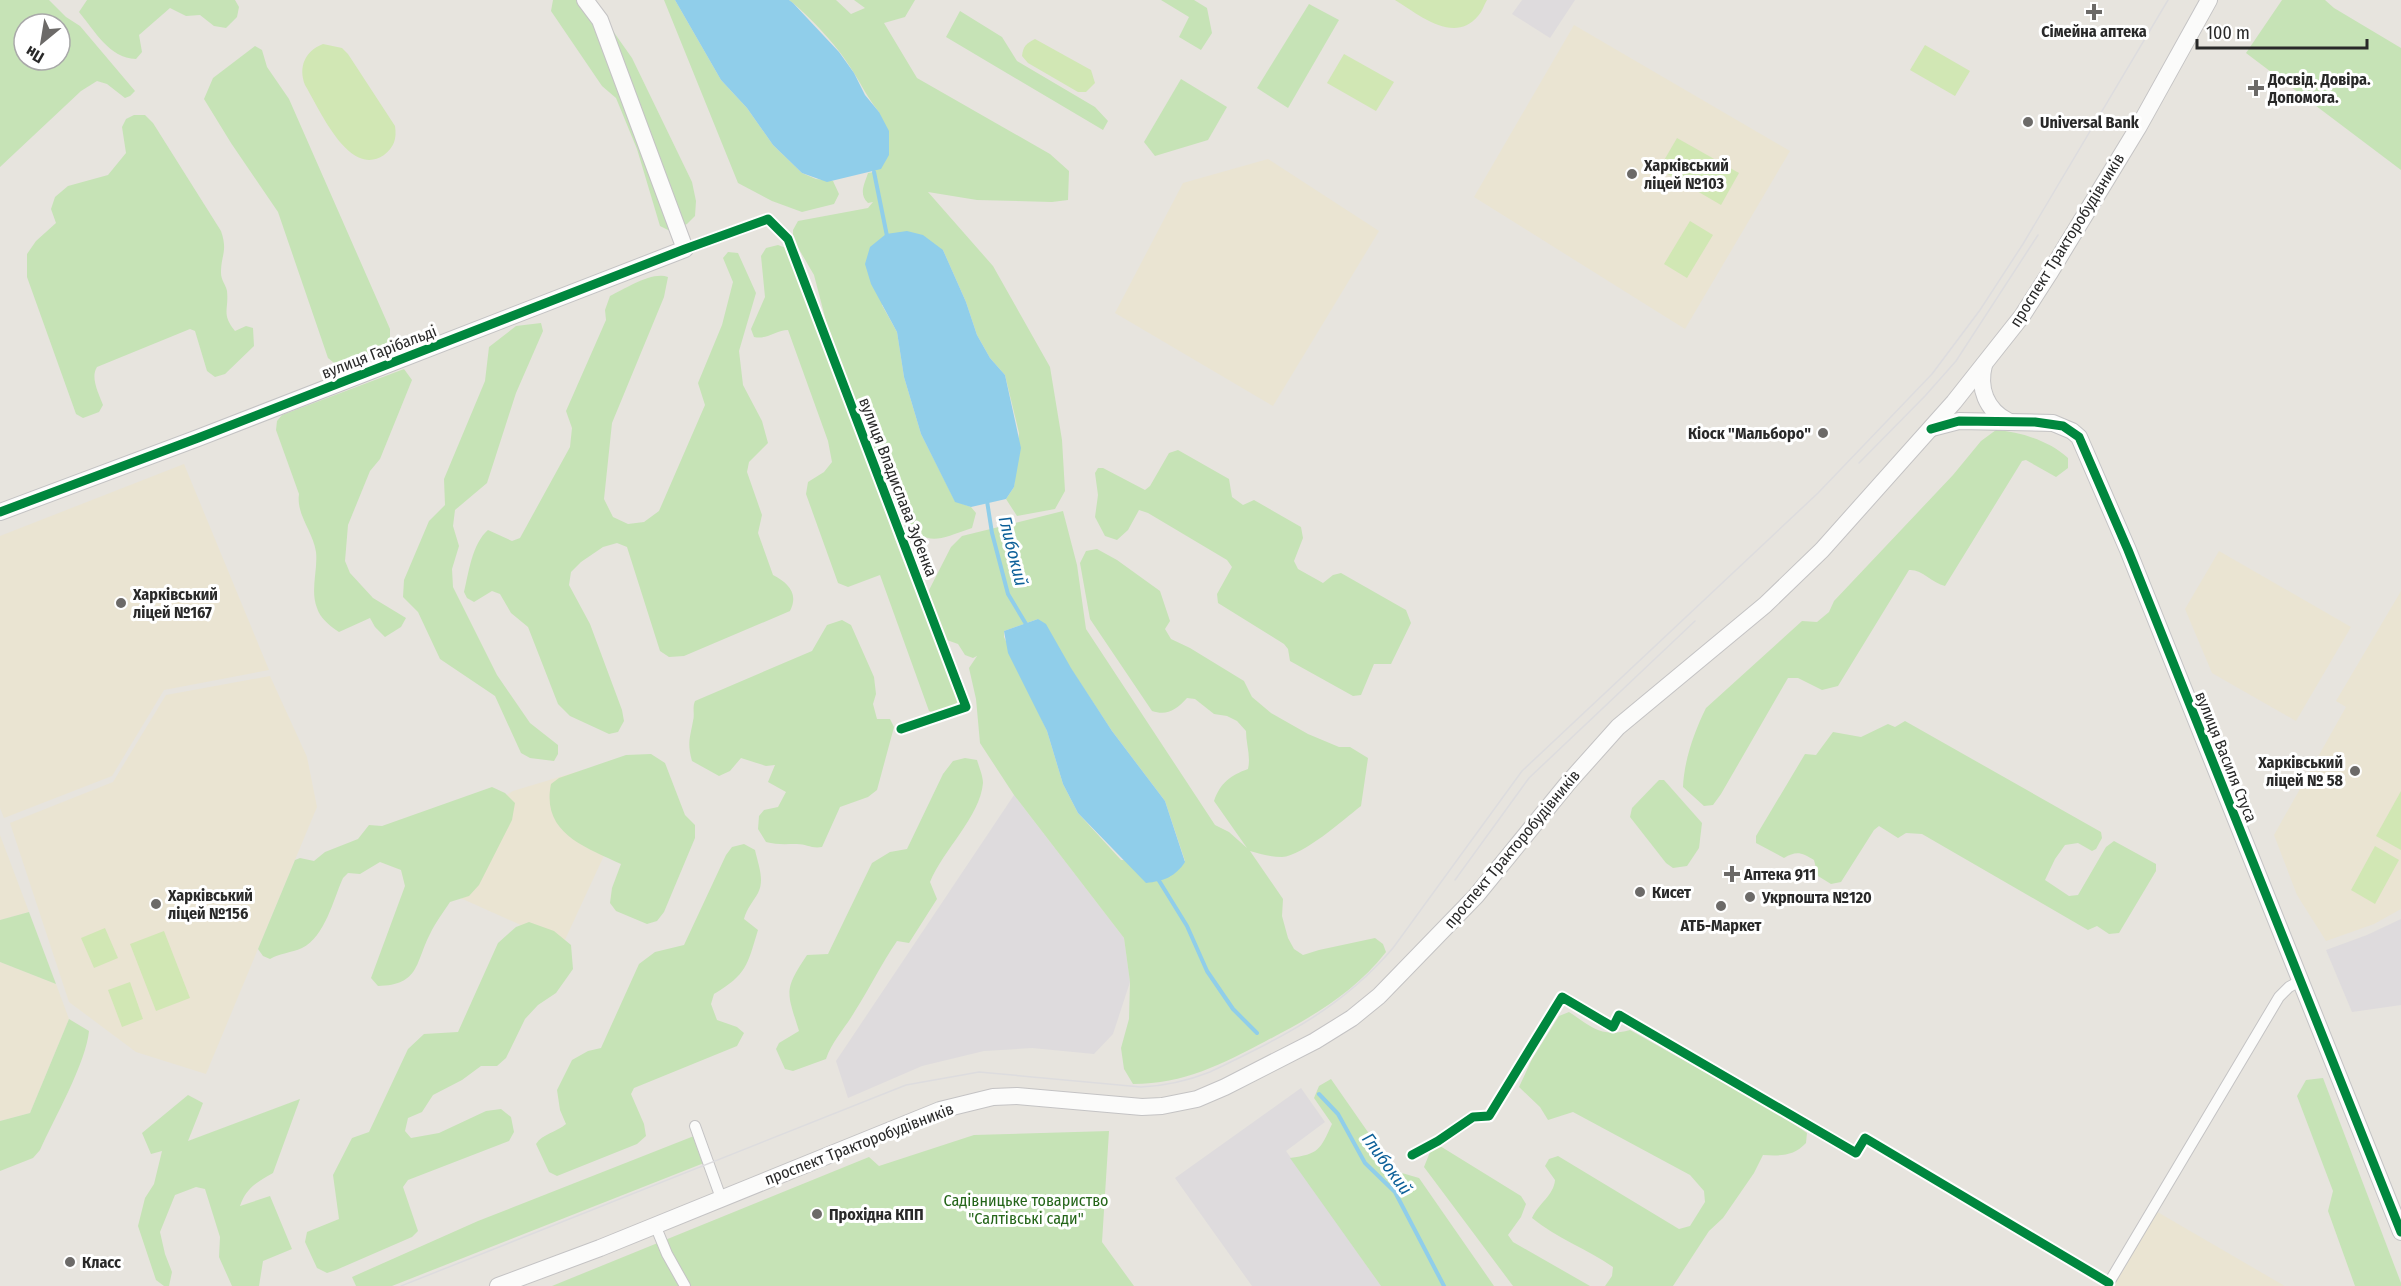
<svg xmlns="http://www.w3.org/2000/svg" width="2401" height="1286" viewBox="0 0 2401 1286" font-family="'Fira Sans Condensed',sans-serif">
	<rect width="100%" height="100%" fill="#e7e4de"/>
	<g fill="#dedbdd">
		<path d="M1522,0h53l-25,38 -38,-24z"/>
		<path d="M1014,795l110,143 6,44 -17,52 -19,20 -62,-6 -48,3 -62,15 -74,32 -12,-37z"/>
		<path d="M2401,919v86l-49,7 -26,-62 41,-15z"/>
		<path d="M1301,1088l24,34 -39,29 95,135h-129l-77,-108z"/>
	</g>
	<g fill="#eae4d2">
		<path d="M1574,25l216,126 -105,178 -211,-132z"/>
		<path d="M1268,159l111,72 -106,175 -158,-93 68,-130z"/>
		<path d="M184,464l85,206 -105,20 -52,86 -108,42 -4,-10v-272z"/>
		<path d="M2219,551l132,76 -55,94 -84,-48 -27,-64z"/>
		<path d="M2401,591v318l-27,15 -48,17 -29,-46 -23,-60 72,-128 -10,-6z"/>
		<path d="M270,676l37,81 10,50 -111,267 -70,-22 -67,-50 -59,-179 103,-41 53,-87z"/>
		<path d="M576,772l32,75 -45,97 -107,-48 44,-97 13,-8z"/>
		<path d="M0,835l29,77 -29,8z"/>
		<path d="M0,962l56,22 13,35 -39,94 -30,8z"/>
		<path d="M2154,1210l129,75 1,1h-174z"/>
	</g>
	<g fill="#c6e3b6" fill-rule="evenodd">
		<path d="M0,0h49l17,17 14,9 55,65 -5,5 -5,2 -18,-14 -10,-3 -16,10 -81,76zM24,24h36v36h-36z"/>
		<path d="M87,0h148l4,7 -2,10 -11,11 -12,-2 -14,-11 -14,1 -16,-8 -31,27 3,17 -6,7c-27,-1 -41,-28 -57,-47z"/>
		<path d="M553,0h38l41,58 60,124 4,19 -1,15 -8,8 -17,7 -10,-5 -23,-77 -21,-51 -14,-12 -51,-75z"/>
		<path d="M664,0h11l46,80 26,28 26,37 29,28 14,6 17,2 6,13 -5,10 -32,8 -30,-11 -34,-18z"/>
		<path d="M789,0h47l15,14 14,-6 -11,-8h61l-10,17 -21,6 33,55 133,76 19,17 -1,29 -16,2 -75,-2 -49,-8 65,74 57,101 12,73 3,51 -10,18 -38,7 -11,-17 8,-12 5,-54 -14,-58 -15,-17 -13,-23 -11,-33 -23,-52 -61,55 15,27 7,45 17,57 34,67 16,6 5,6 -4,15c-36,12 -41,19 -72,-7l-74,-200 -12,-46 -21,-36v-9l5,-9 70,-13 5,-6 -5,1c-10,-9 -3,-20 0,-30l6,-1 5,-60c-12,-15 -15,-23 -25,-39 -14,-24 -43,-56 -65,-73z"/>
		<path d="M1161,0h33l13,8 5,25 -11,17 -22,-13 10,-20z"/>
		<path d="M2282,0h43l9,8 67,40v122l-155,-117z"/>
		<path d="M1309,4l30,16 -51,88 -31,-20z"/>
		<path d="M960,11l42,26 15,24 78,46 13,14 -5,9 -157,-93z"/>
		<path d="M255,46l7,4 5,17 22,32 101,230v19l-52,18 -10,-8 -50,-146 -47,-69 -27,-44 9,-21z"/>
		<path d="M1181,79l46,28 -19,33 -53,16 -11,-14z"/>
		<path d="M134,115h11l8,8 68,108c7,21 0,23 0,42 0,7 5,12 6,18 2,19 -6,23 8,40l11,-5 7,2 1,18 -29,28 -10,3 -8,-6 -12,-40 -5,-2 -93,38c-7,11 2,27 6,38l-4,7 -16,6 -7,-4 -49,-137v-23l9,-13 20,-18 -5,-14 4,-12 13,-11 40,-11 18,-22 -4,-26 4,-8z"/>
		<path d="M778,245l11,4 113,309 58,141c-8,10 -19,17 -31,12l-49,-136 -32,12 -10,-4 -32,-89 2,-12 16,-10 8,-10 -4,-21 -40,-111c-12,0 -21,10 -34,7l-3,-8 14,-32 -4,-41 5,-8z"/>
		<path d="M728,252l10,1 18,40 -17,58 4,34 19,36 6,22 -19,19 -2,10 15,43 -4,18 15,42c15,8 26,18 17,36l-106,45 -15,1 -9,-6 -33,-104 -10,-4 -14,4 -22,15 -10,10 -2,13 21,39 32,86 2,11 -6,11 -9,2 -39,-18 -12,-12 -30,-77 -17,-14 -11,-19 -8,-3 -18,11 -7,-4 -3,-6c5,-20 8,-48 24,-62l24,11 8,-3 50,-91 2,-19 -6,-17 40,-91 -1,-10 5,-14c15,-7 42,-25 58,-19l-4,20 -52,126 -8,76 9,18 15,7 16,-2 15,-11 46,-106 -7,-22 24,-58 11,-43 -10,-24z"/>
		<path d="M541,323l2,8 -27,62 -29,90 -32,27 -2,16 6,20 -7,23 1,18 44,88 33,48 28,22v9l-4,7 -24,-3 -9,-5 -26,-57 -55,-37 -22,-47 -15,-15 1,-17 25,-59 16,-16 -1,-26 41,-98 4,-34 27,-21z"/>
		<path d="M404,369l8,11 -32,79 -10,12 -22,54 -3,36 5,12 23,25 33,20 -5,9 -16,10 -10,-10 -5,-9 -31,14c-9,-6 -19,-14 -22,-24 -7,-18 1,-38 -1,-56 -3,-21 -20,-37 -17,-58l-23,-64 1,-9 5,-6z"/>
		<path d="M1996,430c25,2 54,11 72,28v10l-12,9 -30,-17 -4,1 -77,125c-13,-3 -23,-17 -36,-16l-71,116 -16,4 -24,-12h-10l-67,116 -8,11 -9,1 -21,-19c1,-26 11,-55 23,-79l96,-87 15,1 12,-10 5,-11 119,-126 28,-34z"/>
		<path d="M1178,450l51,29 3,18 11,8 11,-5 47,27 2,11 -9,23 4,8 25,14 10,-8 8,-2 65,37 5,13 -20,41h-17l-13,31 -8,1 -63,-35 -2,-12 -4,-5 -66,-41 -1,-9 15,-27 -5,-7 -79,-47 -9,-3 -11,20 -11,10 -12,-4 -10,-19 3,-22 -3,-22 3,-5h5l42,22 5,-4 19,-33z"/>
		<path d="M1063,511l14,54 9,64 129,196 14,7 18,16 -33,-47c6,-18 17,-26 34,-32 3,-13 -2,-25 -2,-38l-9,-10 -10,-5 -13,-2 -19,-15 -8,-1c-11,12 -20,18 -35,13l-62,-92 -10,-56 6,-12 11,-2 20,11 43,31 10,30 -5,8 6,10 19,9 54,33 8,16 19,16 37,21 31,13h11l18,11 -7,48c-18,14 -58,50 -79,51 -12,0 -22,-3 -32,-6l33,48 -1,17 6,22 6,11 9,6 16,-5 56,-12 8,6 3,8c-32,41 -74,65 -120,89 -44,23 -82,43 -133,43l-9,-15 -3,-21 8,-29 1,-37 -6,-44 -110,-143 -34,-52 -4,-44 -7,-31 8,-12 -4,2 -8,-3 -7,-11 -14,-5 -17,-45 24,-47 11,-11zM1038,619l74,112 53,70 20,60 -64,-1 -43,-47 -15,-29 -16,-53 -43,-94v-6z"/>
		<path d="M842,620l9,5 23,52 2,17 -3,10 4,15h13l4,8 -17,63 -9,7 -28,10 -18,40c-10,2 -16,-3 -25,-3 -11,0 -20,1 -31,-2l-8,-13 1,-13 5,-6 14,-3 8,-15 -18,-10 7,-17 -9,1 -25,-8 -11,13 -11,5 -27,-15c-5,-18 -2,-23 1,-40 2,-7 -1,-13 2,-20l117,-50 15,-26z"/>
		<path d="M1905,721l196,111 1,6 -6,11 -4,2 -14,-8 -13,2 -10,14 -10,21 24,16 9,-1 28,-48 8,-6 42,23v7l-37,62 -10,1 -12,-8 -9,4 -166,-96 -16,-1 -8,5 -19,-12 -5,4 -33,52 -10,2 -13,-8 -4,-16c-12,-7 -17,-10 -30,-2l-28,-15v-7l49,-82 11,1 17,-23 28,5 27,-13 7,3z"/>
		<path d="M651,754l14,9 20,52 10,10v13l-31,74 -7,9 -10,3 -31,-13 -6,-8 2,-15 9,-24c-36,-17 -80,-31 -70,-80l8,-6 67,-23z"/>
		<path d="M965,758l12,2c2,7 6,16 6,23 -3,34 -40,67 -53,99l7,17 -28,44 -12,-2c-16,23 -27,47 -42,70 -9,16 -23,30 -29,48l-33,12 -8,-2 -9,-20 3,-6 20,-12c-12,-39 -16,-40 8,-76l21,-1 44,-91 18,-11 17,-3 36,-75 10,-13z"/>
		<path d="M1659,780h5l38,43 -3,25 -12,18 -14,2 -7,-5 -36,-46 2,-9z"/>
		<path d="M492,787l13,6 10,10 -3,17 -33,65 -10,11 -19,6c-7,11 -15,21 -20,32 -15,29 -10,51 -52,52l-7,-8 34,-92 -4,-16 -21,-8 -20,12 -12,-1 -5,5c-10,22 -18,59 -41,70 -11,5 -22,5 -32,11l-7,-3 -5,-7 37,-89 5,-2 14,3 11,-9 33,-13 11,-14 13,1z"/>
		<path d="M744,844l11,6c3,14 10,30 3,43 -5,9 -11,15 -14,26l14,11c-11,36 -11,44 -44,64l-3,10 6,16 20,7 7,6 -7,13 -103,42 -3,6 13,30 2,12 -9,8 -80,32 -8,-4 -13,-28c6,-10 21,-12 30,-20l-6,-14 -3,-20 15,-30 16,-9 13,-3 38,-84 16,-12 29,-7 42,-90 6,-8z"/>
		<path d="M29,912l27,72 -56,-22v-42z"/>
		<path d="M529,922l25,9 17,14 2,24 -17,24 -18,12 -13,14 -19,39 -9,8h-16l-19,14 -29,15 -11,17 -14,6 -3,13 6,7 28,-5 47,-22 15,-2 10,8 3,15 -5,9 -101,39 -5,7 15,44 -6,6 -76,33 -9,3 -10,-5 -12,-26 2,-10 32,-13 -6,-44 19,-37 17,-6 39,-83 16,-15 34,-2 40,-89 18,-16z"/>
		<path d="M1569,1012c23,15 32,26 61,18l152,86 25,17 -1,10c-12,13 -25,13 -43,12l-9,18 -31,45 -14,13 -36,55h-68l7,-10 1,-9c-26,-18 -57,-29 -81,-49 6,-14 22,-23 23,-38l-10,-14 4,-7 9,-3 121,73 11,-3 15,-24 -1,-11 -14,-16 -117,-63 -25,8 -8,-13 -21,-20 13,-28 27,-43z"/>
		<path d="M69,1019l20,12c-3,32 -35,88 -49,119l-7,8 -33,13v-50l30,-8z"/>
		<path d="M2323,1078l78,205v3h-46l-27,-75 5,-20 -36,-95 9,-16z"/>
		<path d="M1331,1079l64,92 24,7 75,108h-113l-91,-128c29,-4 30,-8 42,-34l-18,-26 5,-12z"/>
		<path d="M188,1095l15,8 -15,38 112,-42 -27,74c-16,9 -27,15 -33,33l30,-10 22,53 -29,12 -4,25h-27l-13,-29 1,-20 -15,-48 -9,-2 -21,8 -15,37 5,22 7,18 -3,14h-5l-8,-6 -18,-54 7,-28 9,-14 8,-33 -11,3 -9,-21z"/>
		<path d="M1109,1131l-7,111 32,44h-582l317,-129 10,9 95,-31z"/>
		<path d="M694,1136l10,27 -312,123h-36l-4,-9 126,-56z"/>
		<path d="M1440,1146l81,50 5,8 -5,13 -13,18 5,7 77,44h-77l-89,-119 6,-15z"/>
	</g>
	<g fill="#d1e7b4">
		<path d="M1395,0h92c-3,5 -5,12 -9,16 -24,29 -60,-2 -83,-16z"/>
		<path d="M1035,39l56,31 4,13 -9,9h-8l-50,-29 -6,-7c1,-10 5,-13 13,-17z"/>
		<path d="M323,44l19,4 6,6 47,72c2,13 -1,21 -11,29 -35,24 -65,-47 -79,-70 -7,-18 0,-34 18,-41z"/>
		<path d="M1925,45l45,26 -15,25 -45,-26z"/>
		<path d="M1344,54l50,28 -18,29 -49,-28z"/>
		<path d="M1677,138l62,35 -18,32 -62,-36z"/>
		<path d="M1690,221l23,14 -26,43 -23,-14z"/>
		<path d="M2401,791v59l-25,-14z"/>
		<path d="M2375,846l24,14 -24,44 -24,-14z"/>
		<path d="M105,928l13,30 -24,10 -13,-30z"/>
		<path d="M164,931l26,67 -34,13 -26,-67z"/>
		<path d="M130,982l13,37 -21,8 -14,-37z"/>
	</g>
	<g fill="#90ceea">
		<path d="M675,0h114l4,3 46,49 15,21 11,22 14,17 10,19v24l-8,14 -54,13 -25,-9 -29,-28 -26,-37 -26,-28z"/>
		<path d="M907,231l16,4 20,15 23,52 11,33 13,23 15,17 16,73 -7,39 -8,12 -35,8 -16,-5 -34,-68 -17,-57 -7,-45 -26,-48 -6,-20 5,-17 16,-13z"/>
		<path d="M1038,619l8,5 25,44 41,63 53,70 20,61c-10,15 -21,19 -39,21l-68,-70 -15,-29 -16,-53 -39,-78 -4,-22z"/>
	</g>
	<g fill="none" stroke-linecap="round" stroke-linejoin="round">
		<g stroke="#90ceea" stroke-width="4">
			<path d="M874,172l13,64"/>
			<path d="M987,501l5,32 16,61 21,35"/>
			<path d="M1158,879l29,47 20,45 26,38 24,24"/>
			<path d="M1319,1094l19,20 27,49 30,29 49,94"/>
		</g>
		<g stroke="#c4c3c4" stroke-width="12">
			<g id="street">
				<path d="M685,249l83,-30 20,20 178,468 -65,22"/>
				<path d="M695,1126l26,72"/>
				<path d="M1412,1155l26,-14 35,-24 16,-1 73,-119 51,30 6,-12 237,138 9,-15 244,145"/>
				<path d="M655,1225l12,29 18,32"/>
				<path d="M2107,1286l172,-289 10,-10 11,-6"/>
			</g>
		</g>
		<g stroke="#c4c3c4" stroke-width="18">
			<g id="secondary">
				<path d="M1984,365c-6,23 2,45 24,56"/>
				<path d="M1932,428l27,-7 94,2 19,8 7,6 49,113 273,682"/>
				<path d="M0,512l198,-74 487,-189 -85,-229 -15,-20"/>
				<path d="M498,1286l102,-38 340,-138 53,-13 24,-1 125,11 20,-1 35,-7 28,-12 90,-46 37,-23 27,-22 97,-100 92,-113 50,-56 147,-122 57,-55 132,-148 68,-86 27,-42 90,-148 70,-126"/>
			</g>
		</g>
		<use href="#street" stroke="#fbfbfa" stroke-width="10"/>
		<use href="#secondary" stroke="#fbfbfa" stroke-width="16"/>
		<g stroke="#dddcde" stroke-width="1.5">
			<path d="M1859,463l66,-67 31,-35 82,-126"/>
			<path d="M1455,880l74,-102 166,-157"/>
			<path d="M401,1286l505,-201 73,-13 162,15c24,-1 46,-6 69,-15 72,-35 130,-62 183,-124l129,-177 296,-278 114,-119 48,-64 43,-66 145,-244"/>
		</g>
		<g stroke="#fff" stroke-width="13">
			<g id="cycleway">
				<path d="M1931,429l28,-8 76,1 28,4 16,11 49,113 273,682"/>
				<path d="M0,512l198,-74 487,-189 83,-30 20,20 178,468 -65,22"/>
				<path d="M1412,1155l26,-14 35,-24 16,-1 73,-119 51,30 6,-12 237,138 9,-15 244,145"/>
			</g>
		</g>
		<use href="#cycleway" stroke="#00873e" stroke-width="9"/>
	</g>
	<g fill="#6c6a68" stroke="#fff" stroke-width="2">
		<path d="M2091 3h6v6h6v6h-6v6h-6v-6h-6v-6h6z"/>
		<path d="M2253 79h6v6h6v6h-6v6h-6v-6h-6v-6h6z"/>
		<circle cx="2028" cy="122" r="6"/>
		<circle cx="1632" cy="174" r="6"/>
		<circle cx="1823" cy="433" r="6"/>
		<circle cx="121" cy="603" r="6"/>
		<circle cx="2355" cy="771" r="6"/>
		<path d="M1729 865h6v6h6v6h-6v6h-6v-6h-6v-6h6z"/>
		<circle cx="1640" cy="892" r="6"/>
		<circle cx="1750" cy="897" r="6"/>
		<circle cx="156" cy="904" r="6"/>
		<circle cx="1721" cy="906" r="6"/>
		<circle cx="817" cy="1214" r="6"/>
		<circle cx="70" cy="1262" r="6"/>
	</g>
	<g text-anchor="middle" dominant-baseline="central" stroke-width="6" stroke-linejoin="round" paint-order="stroke">
		<g font-size="16" font-weight="bold" fill="#292929" stroke="#fff" text-anchor="start">
			<text x="2094" y="31" text-anchor="middle">Сімейна аптека</text>
			<text x="2268" y="79">Досвід. Довіра.<tspan x="2268" dy="18">Допомога.</tspan></text>
			<text x="2040" y="122">Universal Bank</text>
			<text x="1644" y="165">Харківський<tspan x="1644" dy="18">ліцей №103</tspan></text>
			<text x="1811" y="433" text-anchor="end">Кіоск "Мальборо"</text>
			<text x="133" y="594">Харківський<tspan x="133" dy="18">ліцей №167</tspan></text>
			<text x="2343" y="762" text-anchor="end">Харківський<tspan x="2343" dy="18">ліцей № 58</tspan></text>
			<text x="1744" y="874">Аптека 911</text>
			<text x="1652" y="892">Кисет</text>
			<text x="168" y="895">Харківський<tspan x="168" dy="18">ліцей №156</tspan></text>
			<text x="1762" y="897">Укрпошта №120</text>
			<text x="1721" y="925" text-anchor="middle">АТБ-Маркет</text>
			<text x="829" y="1214">Прохідна КПП</text>
			<text x="82" y="1262">Класс</text>
		</g>
		<g font-size="16" fill="#292929" stroke="#fff">
			<text transform="translate(2067 240) rotate(-58)">проспект Тракторобудівників</text>
			<text transform="translate(379 352) rotate(-21)">вулиця Гарібальді</text>
			<text transform="translate(898 487) rotate(69)">вулиця Владислава Зубенка</text>
			<text transform="translate(2226 757) rotate(68)">вулиця Василя Стуса</text>
			<text transform="translate(1512 849) rotate(-50)">проспект Тракторобудівників</text>
			<text transform="translate(859 1144) rotate(-21)">проспект Тракторобудівників</text>
		</g>
		<g font-size="16" fill="#246519" stroke="#fff">
			<text x="1026" y="1200">Садівницьке товариство<tspan x="1026" dy="18">"Салтівські сади"</tspan></text>
		</g>
		<g font-size="18" font-style="italic" fill="#0d6099" stroke="#fff">
			<text transform="translate(1013 551) rotate(76)">Глибокий</text>
			<text transform="translate(1387 1164) rotate(54)">Глибокий</text>
		</g>
	</g>
	<g transform="translate(42 42) rotate(210)"><circle r="28" fill="#ffffff" stroke="#a9a9a9" stroke-width="1.5"/>
	<path d="M0-4.5L10 22L0 15L-10 22Z" fill="#6c6a68"/>
	<text y="-9" font-size="16" font-weight="bold" text-anchor="middle" fill="#292929">Пн</text>
	</g>
	<path d="M2197 39v9h170v-9" fill="none" stroke="#292929" stroke-width="3"/>
	<text x="2206" y="39" font-size="18" fill="#292929" stroke="#ffffff" stroke-width="4.5" paint-order="stroke">100 m</text>
</svg>
